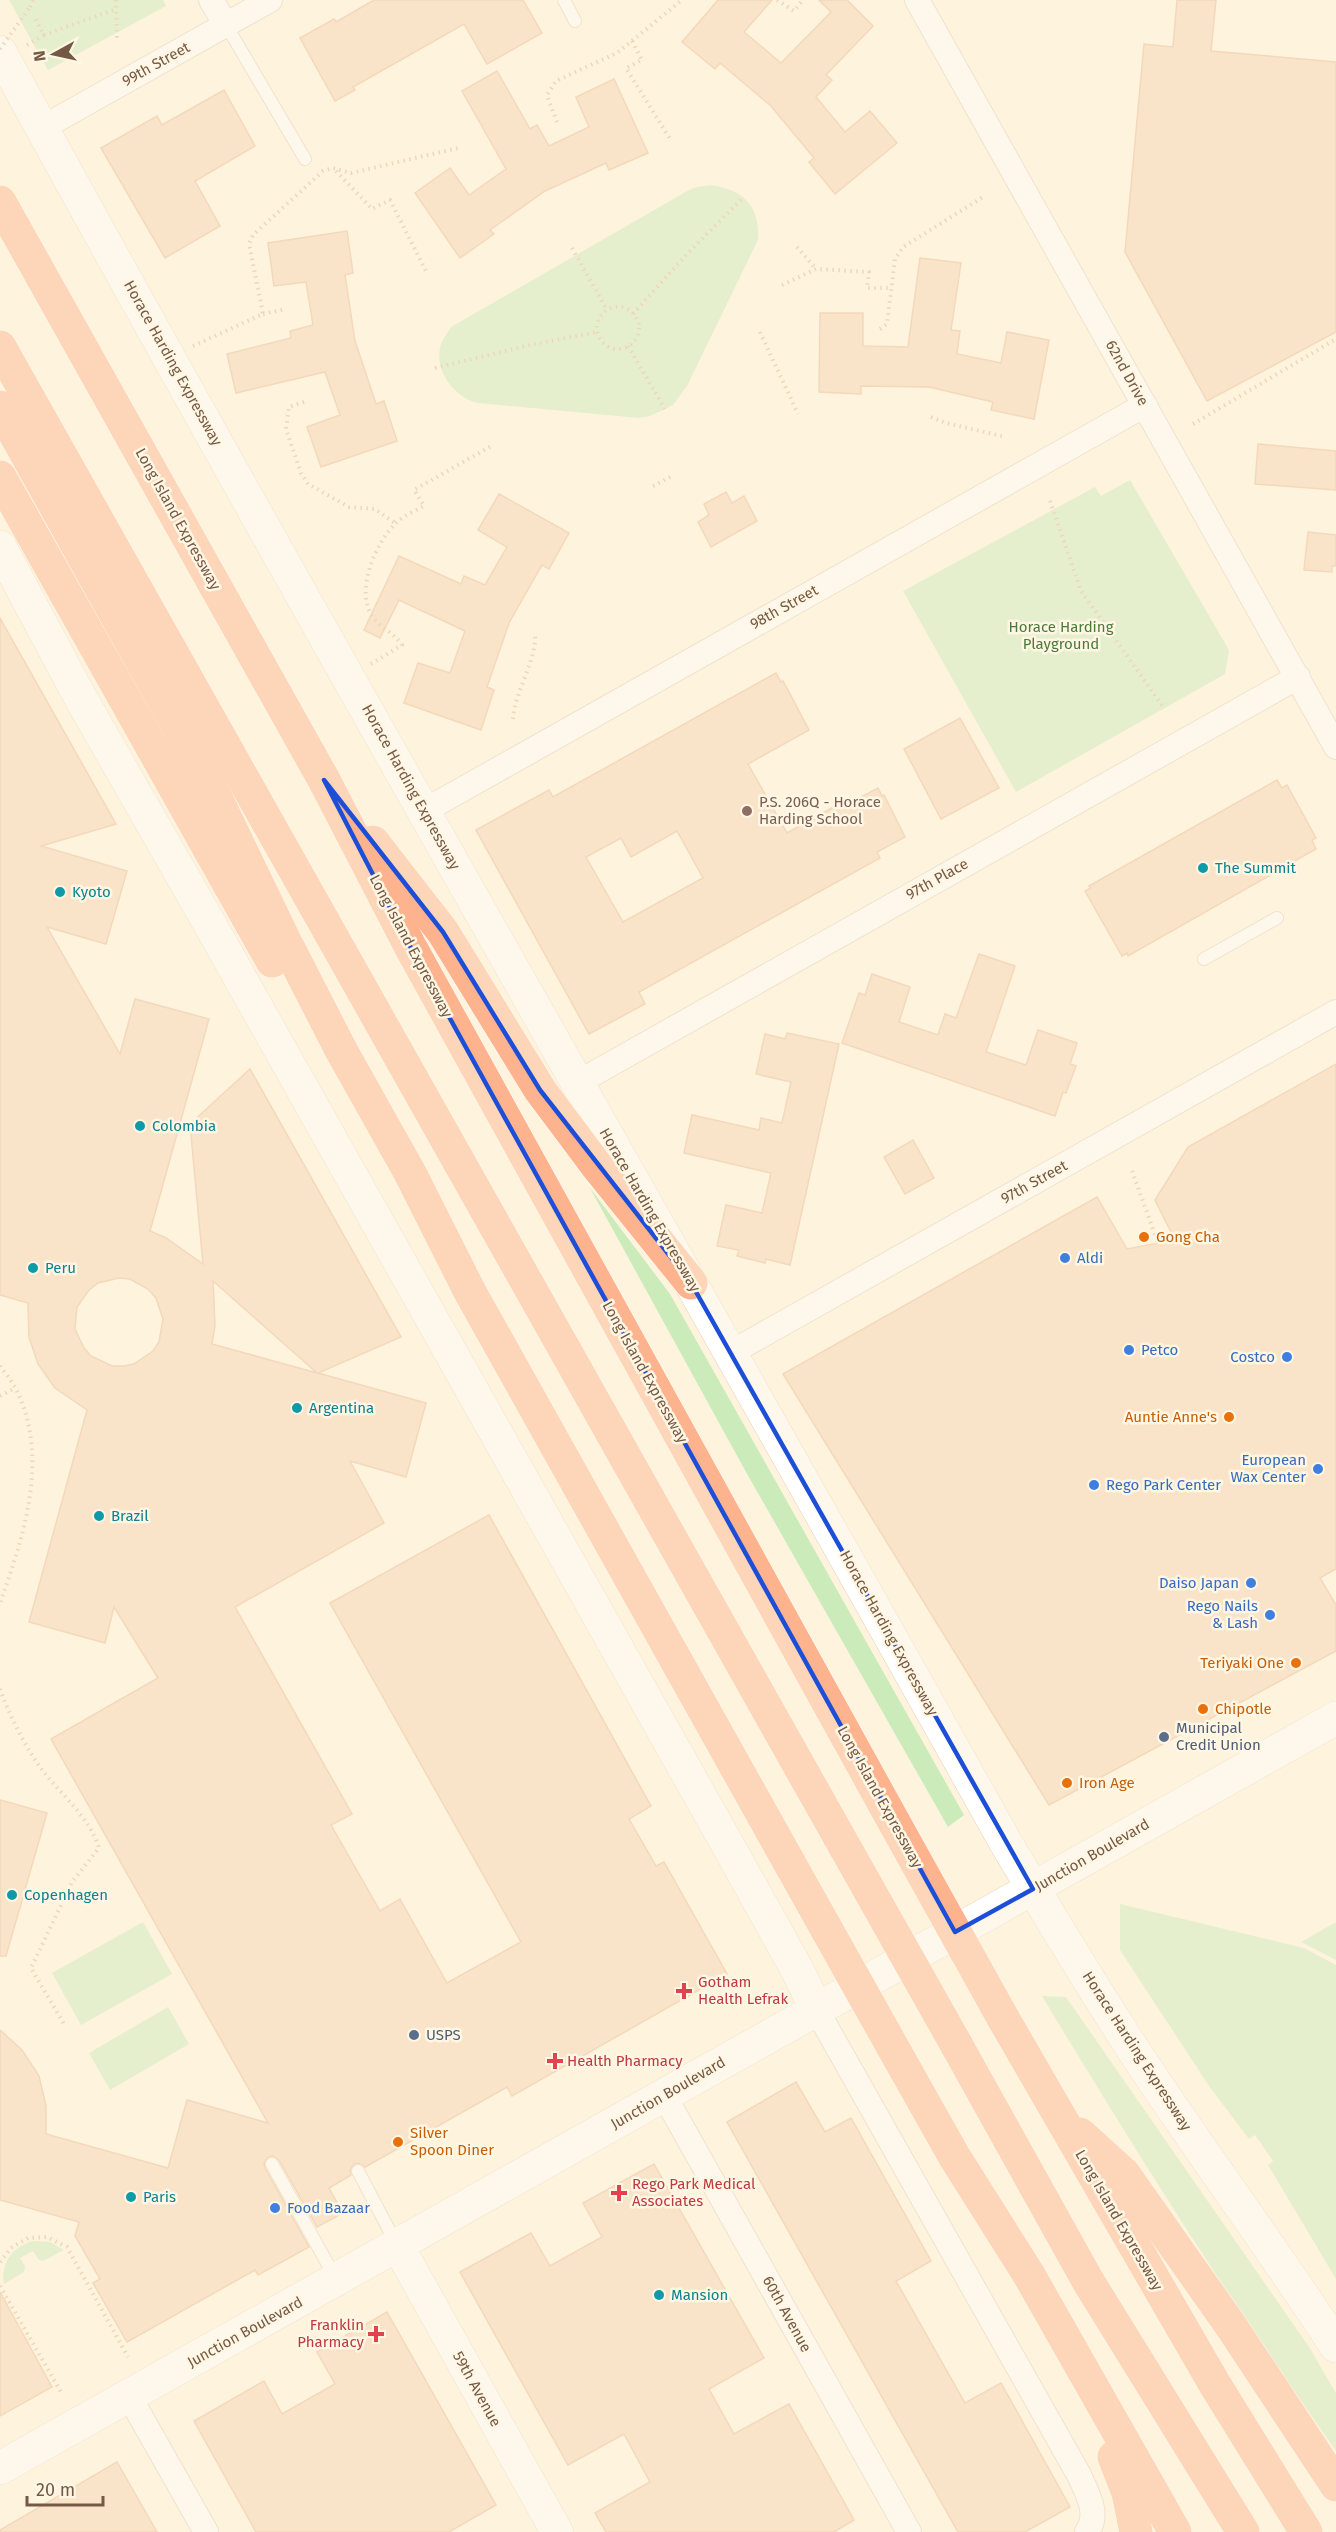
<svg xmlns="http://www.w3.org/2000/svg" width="1336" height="2532" viewBox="0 0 1336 2532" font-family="'Fira Sans',sans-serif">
	<rect width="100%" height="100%" fill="#fef3dd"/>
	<g fill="#cbebbb">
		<path d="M9,0h154l3,6 -118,64z"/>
		<path d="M711,185c32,5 49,20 47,55l-71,146 -14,19 -23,11 -11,2 -161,-15c-23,-5 -43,-31 -38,-55 1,-7 7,-14 11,-21l238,-137 8,-3z"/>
		<path d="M1130,480l99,170 -4,24 -209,118 -113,-201 192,-104 6,9z"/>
		<path d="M590,1188l80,106 294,521 -16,12 -202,-355z"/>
		<path d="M1120,1904l184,44 32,17v314l-68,-114 5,-4 -18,-26 -6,4 -40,-53 -89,-136z"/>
		<path d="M143,1922l29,52 -91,51 -29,-52z"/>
		<path d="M1336,1922v38l-35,-18z"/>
		<path d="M1042,1996l24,1 243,350 27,46v58c-105,-148 -201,-300 -294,-455z"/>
		<path d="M168,2007l21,37 -79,46 -21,-37z"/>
		<path d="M33,2241l17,1 14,8 -21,11 -4,-1 -6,-9 -13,7 5,8 -1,6 -20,12c-4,-21 9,-38 29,-43z"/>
	</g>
	<g fill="#f5d2b2" stroke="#e8b992" stroke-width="1.5" fill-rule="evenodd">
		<path d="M374,0h149l19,33 -55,31 -23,-40 -111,63 2,3 -20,11 -35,-63 34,-19 2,3z"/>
		<path d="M718,0h54l-28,32 37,31 50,-51 -12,-12h28l26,26 -47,49 6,5 -16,17 29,35 25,-21 27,32 -62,51 -26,-32 5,-4 -43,-52 -51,-43 -5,6 -33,-27z"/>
		<path d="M1177,0h39l-5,51 125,11v270l-129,69 -82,-149 19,-208 29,3z"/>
		<path d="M497,71l33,58 7,-4 12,21 40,-19 -13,-30 38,-18 34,74 -39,17 -3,-7 -61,28 -55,39 4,4 -34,24 -45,-65 35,-25 19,27 37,-26 -44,-78z"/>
		<path d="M224,90l31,56 -60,35 25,45 -55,32 -64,-110 56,-32 5,9z"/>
		<path d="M347,231l6,42 -8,2 10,66 21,63 8,-3 13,40 -76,26 -14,-40 33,-12 -15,-43 -89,21 -9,-39 64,-16 -1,-7 23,-6 -7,-43 -32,4 -6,-43z"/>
		<path d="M920,258l41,5 -10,67 9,1 -3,23 44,9 6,-31 42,8 -15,79 -43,-9 2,-8 -64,-15 -68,-1v8l-42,-2 1,-79h43v33l45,1z"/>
		<path d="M1258,444l78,7v39l-81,-6z"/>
		<path d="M726,492l6,11 12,-7 13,25 -46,26 -13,-25 11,-7 -5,-11z"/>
		<path d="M499,494l70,39 -20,36 -7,-4 -33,58 -22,64 7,3 -13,40 -77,-27 14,-40 32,10 15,-42 -66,-31 -19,38 -16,-8 35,-74 62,28 3,-8 21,9 22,-38 -29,-17z"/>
		<path d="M1308,532l28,3v31h-4v6l-28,-2z"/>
		<path d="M0,618l116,206 -75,22 86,25 -21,73 -59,-17 73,127 15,-55 74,20 -59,212 16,7 37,26 -13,-140 60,-55 151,268 -83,36 108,30 -20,74 -56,-16 34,62 -149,84 117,207 -21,11 49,86 20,-12 47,84 74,-41 -191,-339 159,-88 162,291 -22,13 27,47 8,-4 63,112 -215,122 -5,-9 -142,80 -6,-4 -5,1 -4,6 1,5 -22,13 14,25 -26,14 -38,-67 -6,-4 -5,1 -4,6 1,5 44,79 -51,28 -3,-5 -128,72 -34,-59 7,-4 -25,-43 4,-14 -79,-22v-170l22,20 17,26 7,30v28l122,34 19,-68 81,23 -217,-384 107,-61 -44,-71 -9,36 -76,-21 58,-212 -32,-22 -17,-24 -9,-27 -1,-34 -28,-8zM119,1278l11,1 18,10 8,9 7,21 -4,23 -6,9 -19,13 -11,2h-11l-21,-10 -7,-8 -9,-19 2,-22 12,-17 9,-7zM213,1281l104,92 -105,-29 3,-18z"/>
		<path d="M776,673l5,9 2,-1 26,49 -61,34 39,69 61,-34 2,4 28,-15 4,8 2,-1 21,42 -28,15 3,6 -241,134 6,12 -56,30 -113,-204 73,-40 4,7zM677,831l26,47 -80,44 -37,-65 35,-19 10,19z"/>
		<path d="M960,718l39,70 -58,31 -37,-70z"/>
		<path d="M1277,780l5,8 5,-3 29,53 -4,2 4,9 -188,107 -1,-3 -5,3 -37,-65 6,-3 -2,-2z"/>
		<path d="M979,954l36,12 -29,86 40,13 12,-35 39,13 -7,21 6,2 -10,27 -3,-1 -8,24 -213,-73 17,-50 6,2 7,-21 38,13 -11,35 39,13 7,-21 11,4z"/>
		<path d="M787,1033l52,11 -49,221 -24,-6 -1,4 -28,-7 2,-6 -22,-4 9,-41 36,8 9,-40 -87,-20 8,-38 67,15 2,-12 21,5 9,-41 -35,-8 9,-40 20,5z"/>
		<path d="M1336,1064v505l-16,9 16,27v46l-287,154 -266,-431 314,-177 30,52 48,-9 -20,-40 33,-53z"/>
		<path d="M913,1140l21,38 -29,16 -21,-37z"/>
		<path d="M0,1800l47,13 -41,143h-6z"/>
		<path d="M796,2082l29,50 26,-14 80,143 -35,20 69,122 36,-20 69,124 -45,25h-67l-231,-410z"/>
		<path d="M654,2164l110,194 -55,31 25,45 55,-30 65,116 -20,12h-228l-11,-19 55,-31 -26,-48 -56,31 -108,-193 71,-39 19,33 52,-29 -19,-34z"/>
		<path d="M0,2292l52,95 -52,29z"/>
		<path d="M387,2312l109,193 -47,27h-193l-62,-111 70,-40 18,33 53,-30 -18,-32z"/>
		<path d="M117,2462l40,70h-157v-2z"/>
	</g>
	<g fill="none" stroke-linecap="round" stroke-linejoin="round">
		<g stroke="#e2cfb9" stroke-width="14">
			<g id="service">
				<path d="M564,0l11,21"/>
				<path d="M226,25l79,134"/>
				<path d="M1204,959l73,-41"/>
				<path d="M272,2164l64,115"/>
				<path d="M358,2171l39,74"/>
			</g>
		</g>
		<g stroke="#e2cfb9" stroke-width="26">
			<g id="minor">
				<path d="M211,0l15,25"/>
				<path d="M917,0l419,747"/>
				<path d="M42,128l228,-128"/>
				<path d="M424,811l721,-406"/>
				<path d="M577,1083l721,-406"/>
				<path d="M732,1352l604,-340"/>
				<path d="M816,2009l263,466c8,18 21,39 8,57"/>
				<path d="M664,2095l245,437"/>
				<path d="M129,2396l77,136"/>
			</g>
		</g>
		<g stroke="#e2cfb9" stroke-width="33">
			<path id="tertiary" d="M398,2246l159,286"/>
		</g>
		<g stroke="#e7d1b6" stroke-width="34">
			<g id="secondary">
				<path d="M0,52c329,601 673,1194 1007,1793 45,75 90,151 139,224 62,93 129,183 190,277"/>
				<path d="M0,547l80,150 128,224 527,937 64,115 17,36"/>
				<path d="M0,2468l1336,-750"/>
			</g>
		</g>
		<g stroke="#fff" stroke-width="34">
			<g id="motorway">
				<path d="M0,202l324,578 87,168 484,876"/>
				<path d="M0,347l846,1502"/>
				<path d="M0,407l206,370 77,160 58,113 69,123 60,119 343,613"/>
				<path d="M0,477l272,484"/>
				<path d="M373,842l70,90 97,158 56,75 95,118"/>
				<path d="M1003,2018l211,365 92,149"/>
				<path d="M956,2044l132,237 155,251"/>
				<path d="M905,2069l49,87 75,119 146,257"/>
				<path d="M1080,2134l44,40 107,152 105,159"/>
				<path d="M1114,2457l14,36 8,39"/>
			</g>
		</g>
		<g stroke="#d9b596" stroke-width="4" stroke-dasharray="1.5 4.5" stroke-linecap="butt">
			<path d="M116,0l1,40"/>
			<path d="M777,0l17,11 9,-11"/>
			<path d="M30,7l4,-7"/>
			<path d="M44,35l72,-26"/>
			<path d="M632,41l10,19 -16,8 44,71"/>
			<path d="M27,45l17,-10 -10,-18"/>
			<path d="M557,122l-10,-27 9,-14 61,-28 65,-53"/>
			<path d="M336,171l36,38 18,-9 36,71"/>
			<path d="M797,247l19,22"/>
			<path d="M572,248l35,62"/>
			<path d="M782,285l34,-16 53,3 -2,16h24"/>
			<circle cx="618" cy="328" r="21"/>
			<path d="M263,314l23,-5"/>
			<path d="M633,314l54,-60 57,-57"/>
			<path d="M880,329l7,-5 8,-65 8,-12 80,-50"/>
			<path d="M760,332l38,82"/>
			<path d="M193,346l70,-32 -14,-70 4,-9 70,-64 10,-3 18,5 107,-25"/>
			<path d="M628,346l37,63"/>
			<path d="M435,368l99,-24 64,-12"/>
			<path d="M304,402l-15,5 -3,22 15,44 7,11 41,23 26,2 20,14"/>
			<path d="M931,417l15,6 60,14"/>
			<path d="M1193,424l143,-85"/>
			<path d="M653,486l21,-11"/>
			<path d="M1050,501l31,90 83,117"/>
			<path d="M371,664l31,-19c-7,-12 -22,-17 -30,-29 -17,-26 4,-74 24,-93 7,-7 19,-12 28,-17l-10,-16 79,-45"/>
			<path d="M513,719c2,-29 24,-59 22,-84"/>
			<path d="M1132,1171l26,72"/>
			<path d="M0,1366c5,7 12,15 16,23 34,68 8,147 -16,214"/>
			<path d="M0,1396l15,-8"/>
			<path d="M0,1689c9,25 22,51 37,74 18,26 54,55 62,85l-27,34 -41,86 33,56"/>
			<path d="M0,2262l11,-14 17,-10 19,-1 20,10 61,110"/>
			<path d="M0,2286l62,108"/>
		</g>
		<use href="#service" stroke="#fff" stroke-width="12"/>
		<use href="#minor" stroke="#fff" stroke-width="24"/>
		<use href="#tertiary" stroke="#fff" stroke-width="32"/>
		<use href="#secondary" stroke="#fff" stroke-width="33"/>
		<use href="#motorway" stroke="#fdb38e" stroke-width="33"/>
		<g stroke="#fff" stroke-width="34" stroke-linecap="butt">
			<g id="motorway-bridge">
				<path d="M895,1824l108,194"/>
				<path d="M846,1849l110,195"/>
				<path d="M813,1905l92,164"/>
			</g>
		</g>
		<path stroke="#d9b596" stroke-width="4" stroke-dasharray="1.5 4.5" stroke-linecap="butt" d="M0,49l30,-42"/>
		<use href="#motorway-bridge" stroke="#fdb38e" stroke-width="33"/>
	</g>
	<path d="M0 0H1336V2532H0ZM324,780l119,152 97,158 151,193 342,606 -78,43 -544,-984z" fill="#fef3dd" fill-opacity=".55" fill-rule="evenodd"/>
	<path fill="none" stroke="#1d4ed8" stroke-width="4.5" stroke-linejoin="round" d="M324,780l119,152 97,158 151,193 342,606 -78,43 -544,-984z"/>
	<circle fill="#8d6e63" stroke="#fff6e4" stroke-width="2" cx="747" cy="811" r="6"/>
	<g fill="#0f9aa8" stroke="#fff6e4" stroke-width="2">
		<circle cx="1203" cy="868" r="6"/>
		<circle cx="60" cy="892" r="6"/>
		<circle cx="140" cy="1126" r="6"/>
		<circle cx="33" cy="1268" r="6"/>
		<circle cx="297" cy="1408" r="6"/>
		<circle cx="99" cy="1516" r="6"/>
		<circle cx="12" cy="1895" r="6"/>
		<circle cx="131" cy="2197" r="6"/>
		<circle cx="659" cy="2295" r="6"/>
	</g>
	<g fill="#e8710a" stroke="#fff6e4" stroke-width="2">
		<circle cx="1144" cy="1237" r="6"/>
		<circle cx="1229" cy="1417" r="6"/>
		<circle cx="1296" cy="1663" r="6"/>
		<circle cx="1203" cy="1709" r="6"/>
		<circle cx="1067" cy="1783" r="6"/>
		<circle cx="398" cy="2142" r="6"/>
	</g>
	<g fill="#3f7fe0" stroke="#fff6e4" stroke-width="2">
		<circle cx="1065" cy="1258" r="6"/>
		<circle cx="1129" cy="1350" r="6"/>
		<circle cx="1287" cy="1357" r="6"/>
		<circle cx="1318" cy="1469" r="6"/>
		<circle cx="1094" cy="1485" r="6"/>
		<circle cx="1251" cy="1583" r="6"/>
		<circle cx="1270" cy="1615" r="6"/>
		<circle cx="275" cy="2208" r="6"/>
	</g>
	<g fill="#5c6f8a" stroke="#fff6e4" stroke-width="2">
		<circle cx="1164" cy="1737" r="6"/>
		<circle cx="414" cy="2035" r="6"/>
	</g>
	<g fill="#e0444e" stroke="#fff6e4" stroke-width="2">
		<path d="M681 1982h6v6h6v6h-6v6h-6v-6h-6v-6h6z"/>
		<path d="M552 2052h6v6h6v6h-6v6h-6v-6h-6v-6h6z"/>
		<path d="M616 2184h6v6h6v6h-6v6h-6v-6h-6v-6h6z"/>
		<path d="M373 2325h6v6h6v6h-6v6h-6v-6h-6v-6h6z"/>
	</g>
	<g text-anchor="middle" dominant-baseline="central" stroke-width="5" stroke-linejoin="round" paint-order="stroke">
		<g font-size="15" fill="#745944" stroke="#fff6e4">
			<text transform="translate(156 64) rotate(-29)">99th Street</text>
			<text transform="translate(173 363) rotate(61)">Horace Harding Expressway</text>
			<text transform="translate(1127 373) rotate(61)">62nd Drive</text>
			<text transform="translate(178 519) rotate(61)">Long Island Expressway</text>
			<text transform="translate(784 607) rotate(-29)">98th Street</text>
			<text transform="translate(411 787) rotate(61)">Horace Harding Expressway</text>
			<text transform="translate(937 879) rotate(-29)">97th Place</text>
			<text transform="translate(411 946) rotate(62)">Long Island Expressway</text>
			<text transform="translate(1034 1182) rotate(-29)">97th Street</text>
			<text transform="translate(650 1210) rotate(60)">Horace Harding Expressway</text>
			<text transform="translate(645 1372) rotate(61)">Long Island Expressway</text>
			<text transform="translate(889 1633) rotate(61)">Horace Harding Expressway</text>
			<text transform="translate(880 1797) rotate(61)">Long Island Expressway</text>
			<text transform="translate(1092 1855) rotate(-30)">Junction Boulevard</text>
			<text transform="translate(1137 2051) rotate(57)">Horace Harding Expressway</text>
			<text transform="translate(668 2093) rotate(-30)">Junction Boulevard</text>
			<text transform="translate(1119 2220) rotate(60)">Long Island Expressway</text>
			<text transform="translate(787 2314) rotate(61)">60th Avenue</text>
			<text transform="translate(245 2332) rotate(-29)">Junction Boulevard</text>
			<text transform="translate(477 2389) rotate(61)">59th Avenue</text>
		</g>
		<g font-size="15" fill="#4a7b3b" stroke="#fff6e4">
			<text x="1061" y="627">Horace Harding<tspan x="1061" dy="17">Playground</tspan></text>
		</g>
		<g font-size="15" fill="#785e54" stroke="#fff6e4" text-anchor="start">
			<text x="759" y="802">P.S. 206Q - Horace<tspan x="759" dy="17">Harding School</tspan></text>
		</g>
		<g font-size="15" fill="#0d838f" stroke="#fff6e4" text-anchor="start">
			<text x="1215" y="868">The Summit</text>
			<text x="72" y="892">Kyoto</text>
			<text x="152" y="1126">Colombia</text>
			<text x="45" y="1268">Peru</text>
			<text x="309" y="1408">Argentina</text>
			<text x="111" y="1516">Brazil</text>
			<text x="24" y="1895">Copenhagen</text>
			<text x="143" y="2197">Paris</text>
			<text x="671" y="2295">Mansion</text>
		</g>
		<g font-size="15" fill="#c56008" stroke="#fff6e4" text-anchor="start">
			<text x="1156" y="1237">Gong Cha</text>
			<text x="1217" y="1417" text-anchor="end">Auntie Anne's</text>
			<text x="1284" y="1663" text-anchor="end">Teriyaki One</text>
			<text x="1215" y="1709">Chipotle</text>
			<text x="1079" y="1783">Iron Age</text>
			<text x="410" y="2133">Silver<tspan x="410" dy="17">Spoon Diner</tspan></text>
		</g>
		<g font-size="15" fill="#366cbe" stroke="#fff6e4" text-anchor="start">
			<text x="1077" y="1258">Aldi</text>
			<text x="1141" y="1350">Petco</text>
			<text x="1275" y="1357" text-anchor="end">Costco</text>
			<text x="1306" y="1460" text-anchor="end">European<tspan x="1306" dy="17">Wax Center</tspan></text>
			<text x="1106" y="1485">Rego Park Center</text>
			<text x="1239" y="1583" text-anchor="end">Daiso Japan</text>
			<text x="1258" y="1606" text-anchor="end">Rego Nails<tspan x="1258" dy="17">&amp; Lash</tspan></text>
			<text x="287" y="2208">Food Bazaar</text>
		</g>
		<g font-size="15" fill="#4e5e75" stroke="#fff6e4" text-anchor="start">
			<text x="1176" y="1728">Municipal<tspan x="1176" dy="17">Credit Union</tspan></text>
			<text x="426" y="2035">USPS</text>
		</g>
		<g font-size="15" fill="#be3a42" stroke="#fff6e4" text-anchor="start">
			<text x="698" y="1982">Gotham<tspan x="698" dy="17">Health Lefrak</tspan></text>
			<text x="567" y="2061">Health Pharmacy</text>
			<text x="632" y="2184">Rego Park Medical<tspan x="632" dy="17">Associates</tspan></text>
			<text x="364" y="2325" text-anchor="end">Franklin<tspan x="364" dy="17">Pharmacy</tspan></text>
		</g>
	</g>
	<g transform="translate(54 54) rotate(262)" stroke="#fff6e4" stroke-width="4.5" paint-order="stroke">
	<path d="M0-4.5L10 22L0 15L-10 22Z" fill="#745944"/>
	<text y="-9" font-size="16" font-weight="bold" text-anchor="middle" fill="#745944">N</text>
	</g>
	<path d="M27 2496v9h76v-9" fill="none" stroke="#745944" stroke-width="3"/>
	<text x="36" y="2496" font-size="18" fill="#745944" stroke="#fff6e4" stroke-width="4.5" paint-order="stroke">20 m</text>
</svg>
